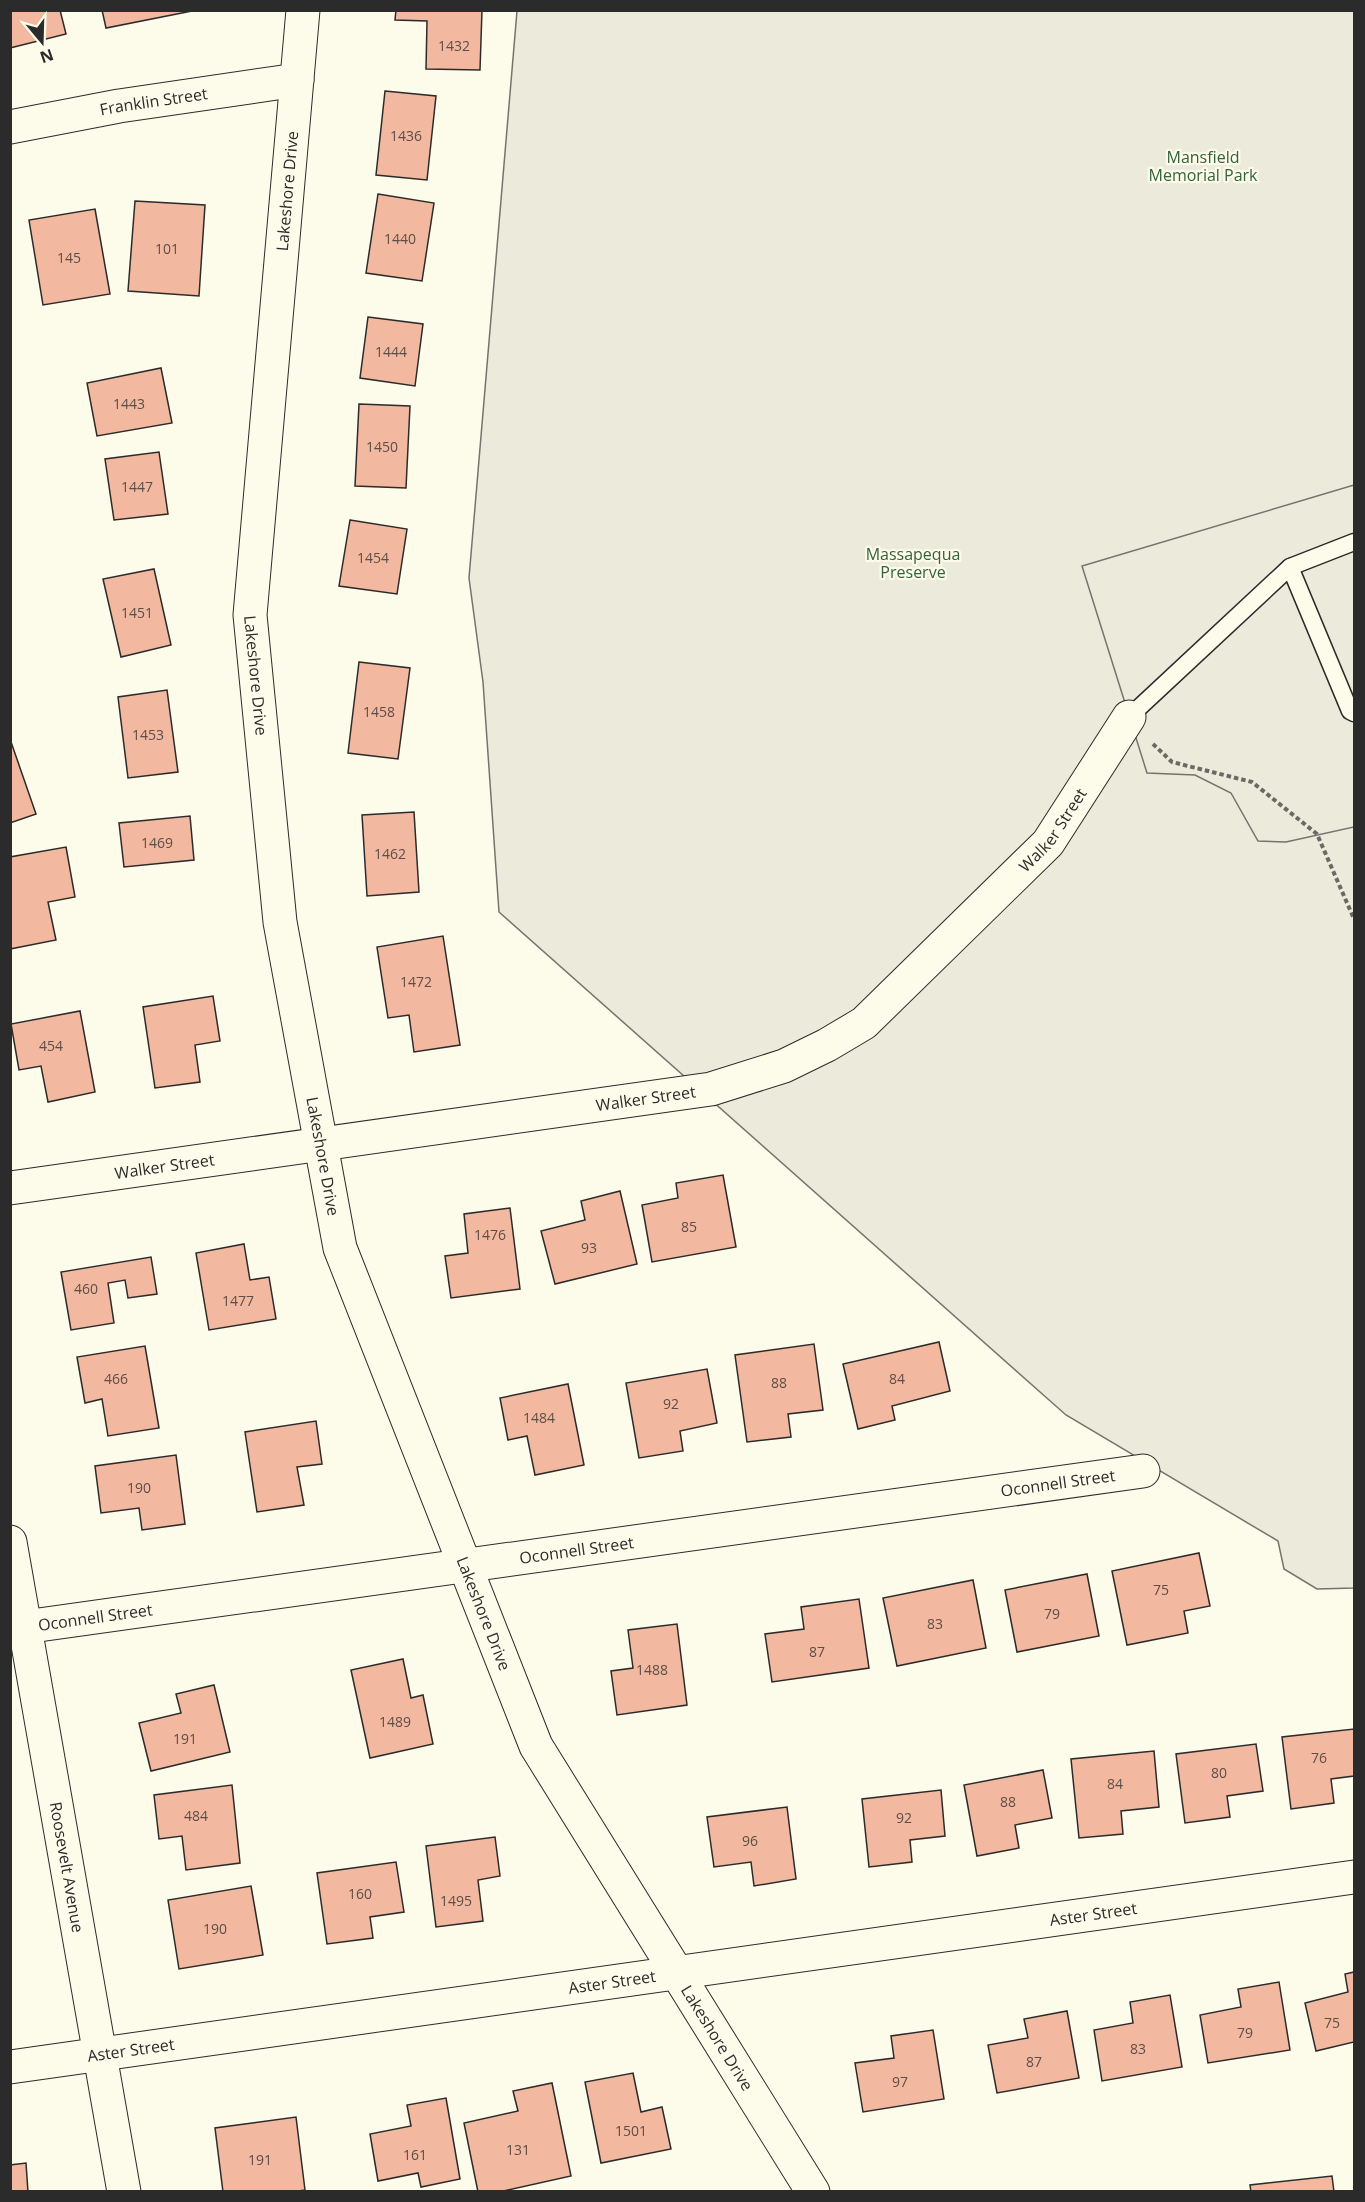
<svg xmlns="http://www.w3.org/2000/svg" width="1365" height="2202" viewBox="0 0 1365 2202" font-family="'Open Sans',sans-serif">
	<rect width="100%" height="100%" fill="#fdfbea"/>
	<path fill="#ecebdb" stroke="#74746e" stroke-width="1.5" d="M517,11h837v1577l-37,1 -33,-20 -6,-28 -212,-126 -567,-503 -16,-230 -14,-104z"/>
	<path fill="#eceadb" stroke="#74746e" stroke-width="1.5" d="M1354,485v342l-68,15 -28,-1 -27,-48 -36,-18 -48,-2 -65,-207z"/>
	<g fill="#f2b8a0" stroke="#2b2b2b" stroke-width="1.5">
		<path d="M10,10h50l6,24 -56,14z"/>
		<path d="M102,10h95l-91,18z"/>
		<path d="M396,10h86l-2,60 -54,-1 1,-48 -32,-1z"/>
		<path d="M385,91l51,5 -9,84 -51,-5z"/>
		<path d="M378,194l56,9 -12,78 -56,-8z"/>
		<path d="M135,201l70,4 -6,91 -71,-5z"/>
		<path d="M95,209l15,85 -67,11 -14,-85z"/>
		<path d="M368,317l55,7 -8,62 -55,-8z"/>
		<path d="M161,368l11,55 -75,13 -10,-53z"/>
		<path d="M359,404l51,2 -4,82 -51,-2z"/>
		<path d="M159,452l9,62 -54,6 -9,-61z"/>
		<path d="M350,520l57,9 -10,65 -58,-8z"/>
		<path d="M154,569l17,76 -50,12 -18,-78z"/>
		<path d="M359,662l51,6 -12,91 -50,-6z"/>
		<path d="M167,690l11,82 -50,6 -10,-81z"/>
		<path d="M10,739l26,75 -26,9z"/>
		<path d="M414,812l5,80 -52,4 -5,-81z"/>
		<path d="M190,816l4,44 -70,7 -5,-44z"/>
		<path d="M66,847l9,50 -27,5 8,38 -46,9v-92z"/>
		<path d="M443,936l17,109 -46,7 -5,-37 -21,3 -11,-71z"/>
		<path d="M213,996l7,45 -25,4 5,37 -45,6 -12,-81z"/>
		<path d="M80,1011l15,81 -47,10 -7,-36 -22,4 -8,-46z"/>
		<path d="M723,1175l13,72 -84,15 -10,-57 36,-7 -2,-15z"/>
		<path d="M620,1191l17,73 -82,20 -14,-53 44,-11 -4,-19z"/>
		<path d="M510,1208l10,81 -69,9 -6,-42 23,-3 -4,-39z"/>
		<path d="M244,1244l6,36 19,-3 7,42 -67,11 -13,-77z"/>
		<path d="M151,1257l6,37 -29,4 -3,-18 -17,3 6,40 -43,7 -10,-58z"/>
		<path d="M939,1342l11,49 -58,15 3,14 -37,9 -15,-65z"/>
		<path d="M814,1344l9,66 -35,4 3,23 -44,5 -12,-87z"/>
		<path d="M145,1346l14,82 -51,8 -6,-37 -17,4 -8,-46z"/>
		<path d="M707,1369l10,54 -37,8 3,20 -44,7 -13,-75z"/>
		<path d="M568,1384l16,81 -49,10 -8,-39 -19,4 -8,-42z"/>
		<path d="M316,1421l6,43 -25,3 7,38 -47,7 -12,-80z"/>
		<path d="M176,1455l9,69 -43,6 -3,-22 -38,5 -6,-47z"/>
		<path d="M1199,1553l11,53 -26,5 4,22 -61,12 -15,-74z"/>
		<path d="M1087,1574l12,62 -82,16 -12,-62z"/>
		<path d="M973,1580l13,68 -89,18 -14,-68z"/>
		<path d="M859,1599l10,69 -97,14 -7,-48 39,-5 -3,-22z"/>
		<path d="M677,1624l10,81 -70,10 -6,-44 22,-3 -5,-38z"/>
		<path d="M403,1659l8,39 12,-3 10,49 -63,14 -19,-88z"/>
		<path d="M214,1685l16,67 -79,19 -12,-48 42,-10 -5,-19z"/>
		<path d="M1354,1729v47l-23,3 3,24 -43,6 -9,-72z"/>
		<path d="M1256,1744l7,47 -36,5 3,21 -45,6 -9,-69z"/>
		<path d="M1154,1751l5,56 -38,4 2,23 -44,4 -8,-79z"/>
		<path d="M1043,1770l9,48 -37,7 4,23 -42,8 -13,-71z"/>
		<path d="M232,1785l8,78 -54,7 -4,-34 -23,3 -5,-44z"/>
		<path d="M941,1790l4,46 -35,4 2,22 -43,5 -7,-68z"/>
		<path d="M787,1807l9,72 -42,7 -3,-24 -37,5 -7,-50z"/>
		<path d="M495,1837l5,39 -22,4 5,41 -47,6 -10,-81z"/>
		<path d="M396,1862l8,50 -34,5 3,21 -46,6 -10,-71z"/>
		<path d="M251,1886l12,69 -84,14 -11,-69z"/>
		<path d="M1354,1972v70l-38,9 -11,-48 43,-11 -3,-18z"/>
		<path d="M1279,1982l11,68 -82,13 -8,-48 41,-8 -3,-18z"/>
		<path d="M1170,1995l12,72 -80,14 -8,-51 39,-7 -3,-21z"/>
		<path d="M1067,2011l12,67 -82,15 -9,-48 40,-7 -4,-19z"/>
		<path d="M933,2030l11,69 -81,13 -8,-49 39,-5 -3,-22z"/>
		<path d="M633,2073l8,39 21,-5 9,42 -70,14 -16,-81z"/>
		<path d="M552,2083l19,93 -72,16h-21l-14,-69 54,-12 -5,-20z"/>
		<path d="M446,2098l14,81 -39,8 -3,-14 -40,8 -8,-47 41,-8 -4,-21z"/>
		<path d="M296,2117l9,73 -13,2h-69l-8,-64z"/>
		<path d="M26,2163l2,29h-18v-27z"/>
		<path d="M1332,2176l2,16h-83l-1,-7z"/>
	</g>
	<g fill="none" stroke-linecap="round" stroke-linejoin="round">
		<g stroke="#2b2b2b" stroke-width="19">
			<g id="lane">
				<path d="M1290,567l64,-25"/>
				<path d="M1129,717l161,-150 60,144 4,2"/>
			</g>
		</g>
		<g stroke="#2b2b2b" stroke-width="35">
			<g id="street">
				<path id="s1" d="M10,127l109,-21 178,-26"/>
				<path id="s2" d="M10,1188l701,-99 73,-23 43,-21 37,-22 184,-180 81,-126"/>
				<path id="s3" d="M10,1542l114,650"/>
				<path id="s4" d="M10,1629l1133,-158"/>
				<path id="s5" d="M10,2067l1344,-190"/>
			</g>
		</g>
		<g stroke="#2b2b2b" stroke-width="35">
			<g id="secondary">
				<path id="s6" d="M303,10l-53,605 30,307 60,326 196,498 277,446"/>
			</g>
		</g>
		<path stroke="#6a6964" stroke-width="4" stroke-dasharray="4.5 3" stroke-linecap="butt" d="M1153,744l19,18 80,20 65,52 37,85"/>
		<use href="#lane" stroke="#fdfbea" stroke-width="16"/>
		<use href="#street" stroke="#fdfbea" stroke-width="33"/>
		<use href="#secondary" stroke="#fdfbea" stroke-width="33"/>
	</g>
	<g text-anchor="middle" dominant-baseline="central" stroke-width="4.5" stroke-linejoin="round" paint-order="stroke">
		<g font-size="14" fill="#5d4e48">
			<text x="454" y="45">1432</text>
			<text x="406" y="135">1436</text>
			<text x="400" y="238">1440</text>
			<text x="167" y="248">101</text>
			<text x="69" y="257">145</text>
			<text x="391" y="351">1444</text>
			<text x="129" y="403">1443</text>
			<text x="382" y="446">1450</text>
			<text x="137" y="486">1447</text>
			<text x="373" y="557">1454</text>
			<text x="137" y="612">1451</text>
			<text x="379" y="711">1458</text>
			<text x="148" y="734">1453</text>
			<text x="157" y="842">1469</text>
			<text x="390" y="853">1462</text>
			<text x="416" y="981">1472</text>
			<text x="51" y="1045">454</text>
			<text x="689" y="1226">85</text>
			<text x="490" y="1234">1476</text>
			<text x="589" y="1247">93</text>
			<text x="86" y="1288">460</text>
			<text x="238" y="1300">1477</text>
			<text x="116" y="1378">466</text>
			<text x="897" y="1378">84</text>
			<text x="779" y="1382">88</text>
			<text x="671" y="1403">92</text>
			<text x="539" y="1417">1484</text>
			<text x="139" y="1487">190</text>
			<text x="1161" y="1589">75</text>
			<text x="1052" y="1613">79</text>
			<text x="935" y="1623">83</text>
			<text x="817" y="1651">87</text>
			<text x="652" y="1669">1488</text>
			<text x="395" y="1721">1489</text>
			<text x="185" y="1738">191</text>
			<text x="1319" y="1757">76</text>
			<text x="1219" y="1772">80</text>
			<text x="1115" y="1783">84</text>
			<text x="1008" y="1801">88</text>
			<text x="196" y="1815">484</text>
			<text x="904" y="1817">92</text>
			<text x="750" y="1840">96</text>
			<text x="360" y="1893">160</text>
			<text x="456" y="1900">1495</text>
			<text x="215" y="1928">190</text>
			<text x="1332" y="2022">75</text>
			<text x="1245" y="2032">79</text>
			<text x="1138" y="2048">83</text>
			<text x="1034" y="2061">87</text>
			<text x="900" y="2081">97</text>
			<text x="631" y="2130">1501</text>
			<text x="518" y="2149">131</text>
			<text x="415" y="2154">161</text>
			<text x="260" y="2159">191</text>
		</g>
		<g font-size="16" fill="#2b2b2b" stroke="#fdfbea">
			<text stroke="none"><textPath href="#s1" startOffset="146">Franklin Street</textPath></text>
			<text transform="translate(287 191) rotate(-85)">Lakeshore Drive</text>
			<text stroke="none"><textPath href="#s6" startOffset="668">Lakeshore Drive</textPath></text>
			<text stroke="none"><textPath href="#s2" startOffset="1146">Walker Street</textPath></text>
			<text stroke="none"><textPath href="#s2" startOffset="642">Walker Street</textPath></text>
			<text stroke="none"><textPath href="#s6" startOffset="1154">Lakeshore Drive</textPath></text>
			<text stroke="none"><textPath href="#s2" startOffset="156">Walker Street</textPath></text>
			<text stroke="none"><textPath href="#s4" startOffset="1058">Oconnell Street</textPath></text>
			<text stroke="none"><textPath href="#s4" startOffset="572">Oconnell Street</textPath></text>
			<text stroke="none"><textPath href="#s6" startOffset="1640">Lakeshore Drive</textPath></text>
			<text stroke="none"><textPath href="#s4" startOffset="86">Oconnell Street</textPath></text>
			<text stroke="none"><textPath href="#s3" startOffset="330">Roosevelt Avenue</textPath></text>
			<text stroke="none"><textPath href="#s5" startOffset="1094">Aster Street</textPath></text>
			<text stroke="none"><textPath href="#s5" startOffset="608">Aster Street</textPath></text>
			<text stroke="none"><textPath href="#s6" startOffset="2126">Lakeshore Drive</textPath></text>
			<text stroke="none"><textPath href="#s5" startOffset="122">Aster Street</textPath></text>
		</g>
		<g font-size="16" fill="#34623c" stroke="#fdfbea">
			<text x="1203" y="157">Mansfield<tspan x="1203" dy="18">Memorial Park</tspan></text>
			<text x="913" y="554">Massapequa<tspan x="913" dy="18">Preserve</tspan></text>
		</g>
	</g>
	<rect width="1365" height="2202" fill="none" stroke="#2b2b2b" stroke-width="24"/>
	<g transform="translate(42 42) rotate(161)" stroke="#fdfbea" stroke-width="4.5" paint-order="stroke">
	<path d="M0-4.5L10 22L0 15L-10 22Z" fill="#2b2b2b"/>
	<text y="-9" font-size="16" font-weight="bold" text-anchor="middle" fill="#2b2b2b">N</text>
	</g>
</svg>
